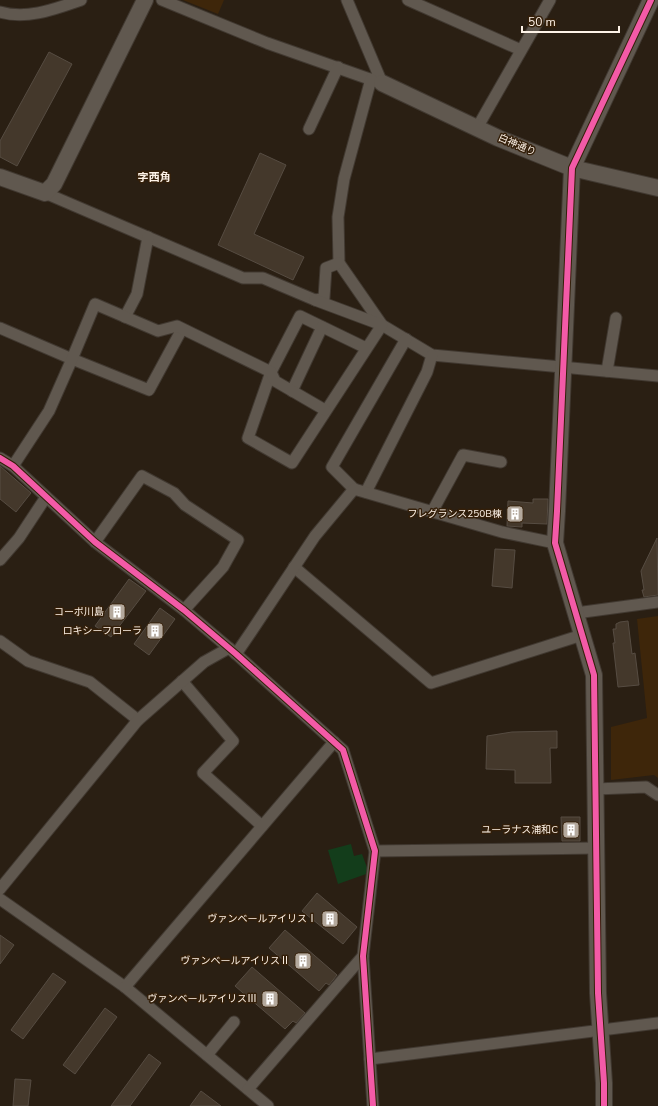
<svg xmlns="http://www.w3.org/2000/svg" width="658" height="1106" viewBox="0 0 658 1106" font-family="'Nunito Sans','Noto Sans JP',sans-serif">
	<rect width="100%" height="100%" fill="#2a1f13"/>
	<g fill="#3e260a">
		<path d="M183,0h41l-6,14z"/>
		<path d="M658,616v162l-4,-3 -43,5v-53l36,-9 -10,-99z"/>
	</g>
	<path fill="#133d1b" d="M351,844l3,12 8,-2 7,19 -31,11 -10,-34z"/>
	<g fill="#44382b" stroke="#564c42">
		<path d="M49,52l23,12 -55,102 -17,-9v-16z"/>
		<path d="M260,153l26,12 -32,69 50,23 -11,23 -75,-35z"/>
		<path d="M0,466l31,27 -15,19 -16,-13z"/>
		<path d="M533,499h15l-1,25 -25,-1v4l-15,-1 1,-25 25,2z"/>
		<path d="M657,538l1,57 -14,2 -2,-7h2l-3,-19z"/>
		<path d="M495,549l20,1 -3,38 -20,-2z"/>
		<path d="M129,579l17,12 -35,46 -16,-11z"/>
		<path d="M160,608l15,11 -26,36 -15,-11z"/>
		<path d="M628,621l4,33 3,-1 4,32 -21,2 -5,-44h2l-2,-14h3v-5l4,-2z"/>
		<path d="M557,731v17h-7l1,35h-36v-13l-29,-1 1,-33 25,-4z"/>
		<path d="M561,817h19v24h-18z"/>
		<path d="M317,893l40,34 -14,17 -41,-33z"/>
		<path d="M285,930l52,45 -8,10 -3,-2 -7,8 -50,-43z"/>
		<path d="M0,935l14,10 -14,19z"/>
		<path d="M252,967l53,46 -9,10 -3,-2 -8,8 -50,-43z"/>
		<path d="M53,973l13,9 -43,57 -12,-9z"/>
		<path d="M105,1008l12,9 -42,57 -12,-9z"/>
		<path d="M149,1054l12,9 -31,43h-19z"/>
		<path d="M15,1079l16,1 -3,26h-15z"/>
		<path d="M201,1091l20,15h-31z"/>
	</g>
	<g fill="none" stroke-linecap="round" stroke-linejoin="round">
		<g stroke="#413931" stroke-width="13">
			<g id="street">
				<path d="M162,0l105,43 111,39"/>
				<path d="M347,0l35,83"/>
				<path d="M408,0l113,50"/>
				<path d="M0,12c27,8 55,-3 81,-12"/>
				<path d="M371,79l-27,100 -6,38 1,46 43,62 50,30 226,21"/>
				<path d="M477,128l73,-128"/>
				<path d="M309,129l29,-62"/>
				<path d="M45,193l198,85h20l52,22 9,-2 2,-30 13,-5"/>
				<path d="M315,300l67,25 -90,138 -44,-25 23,-66 29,-56 66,32"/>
				<path d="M125,317l12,-23 11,-57"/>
				<path d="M0,328l72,31 77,31 33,-61"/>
				<path d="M607,371l9,-53"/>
				<path d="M292,391l30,-64"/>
				<path d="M0,458l13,8 82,76 89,68 52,44 107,96 32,101 -12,105 10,150"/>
				<path d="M13,466l36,-55 23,-52 23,-55 63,27 19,-5 94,46 4,9 50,29"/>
				<path d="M354,489l-22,-22 74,-128"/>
				<path d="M366,492l61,-120 5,-17"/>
				<path d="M432,512l31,-57 38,7"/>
				<path d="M95,542l47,-66 32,17 11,12 53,35 -15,27 -39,43"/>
				<path d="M0,560l19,-22 27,-41"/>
				<path d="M294,567l137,116 151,-48"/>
				<path d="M576,613l82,-11"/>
				<path d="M0,641l28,20 62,21 48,38"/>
				<path d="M236,654l15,-22 64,-96 39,-47 148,43 53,11"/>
				<path d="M182,681l51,60 -30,32 59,53"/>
				<path d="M596,789l50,-2 12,8"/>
				<path d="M375,851l222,-3"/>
				<path d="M0,889l138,-169 66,-58 25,-14"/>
				<path d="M0,899l125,88 143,119"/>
				<path d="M125,987l209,-245"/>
				<path d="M207,1055l27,-33"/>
				<path d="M370,1059l288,-36"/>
				<path d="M248,1089l115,-133"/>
			</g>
		</g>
		<g stroke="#413931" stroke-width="18">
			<g id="secondary">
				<path d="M382,83l116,55 74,30 86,20"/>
				<path d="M0,177l45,16 9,-9 91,-184"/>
				<path d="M604,1106v-23l-6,-90 -4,-318 -39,-132 2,-32 15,-343 79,-168"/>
			</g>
		</g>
		<use href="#street" stroke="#60584f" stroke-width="11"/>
		<use href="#secondary" stroke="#60584f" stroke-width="16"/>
		<g stroke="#341f09" stroke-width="8">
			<g id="cycleway">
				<path d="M0,458l13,8 82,76 89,68 52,44 107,96 32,101 -12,105 10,150"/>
				<path d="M604,1106v-23l-6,-90 -4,-318 -39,-132 2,-32 15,-343 79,-168"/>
			</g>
		</g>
		<use href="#cycleway" stroke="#f35aa7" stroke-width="6"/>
	</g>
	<defs>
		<g id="building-square" transform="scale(0.9)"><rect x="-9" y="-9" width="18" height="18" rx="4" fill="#b4a99d" stroke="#341f09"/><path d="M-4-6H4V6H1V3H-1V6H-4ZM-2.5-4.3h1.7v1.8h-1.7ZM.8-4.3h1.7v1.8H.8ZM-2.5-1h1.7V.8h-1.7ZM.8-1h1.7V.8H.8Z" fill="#fff"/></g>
	</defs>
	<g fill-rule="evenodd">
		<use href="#building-square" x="515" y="514"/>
		<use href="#building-square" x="117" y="612"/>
		<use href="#building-square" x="155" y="631"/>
		<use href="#building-square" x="571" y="830"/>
		<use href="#building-square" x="330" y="919"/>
		<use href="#building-square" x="303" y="961"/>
		<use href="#building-square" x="270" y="999"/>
	</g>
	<g text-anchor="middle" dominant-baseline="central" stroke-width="3" stroke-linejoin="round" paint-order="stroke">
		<g font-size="10" fill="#fef3e8" stroke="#341f09">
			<text transform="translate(517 145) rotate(23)">白神通り</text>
		</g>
		<g font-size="10" fill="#fef3e8" stroke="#341f09" text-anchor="end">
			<text x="502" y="514">フレグランス250B棟</text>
			<text x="104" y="612">コーポ川島</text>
			<text x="142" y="631">ロキシーフローラ</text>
			<text x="558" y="830">ユーラナス浦和C</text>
			<text x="317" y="919">ヴァンベールアイリスⅠ</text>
			<text x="290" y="961">ヴァンベールアイリスⅡ</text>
			<text x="257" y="999">ヴァンベールアイリスⅢ</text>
		</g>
		<g font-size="11" font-weight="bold" fill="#fef3e8" stroke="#341f09">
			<text x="154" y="177">字西角</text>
		</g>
	</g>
	<path d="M522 26v6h97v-6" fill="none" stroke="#fef3e8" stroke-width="2"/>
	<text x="528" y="26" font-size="12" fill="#fef3e8" stroke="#341f09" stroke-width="3" paint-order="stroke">50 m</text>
</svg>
